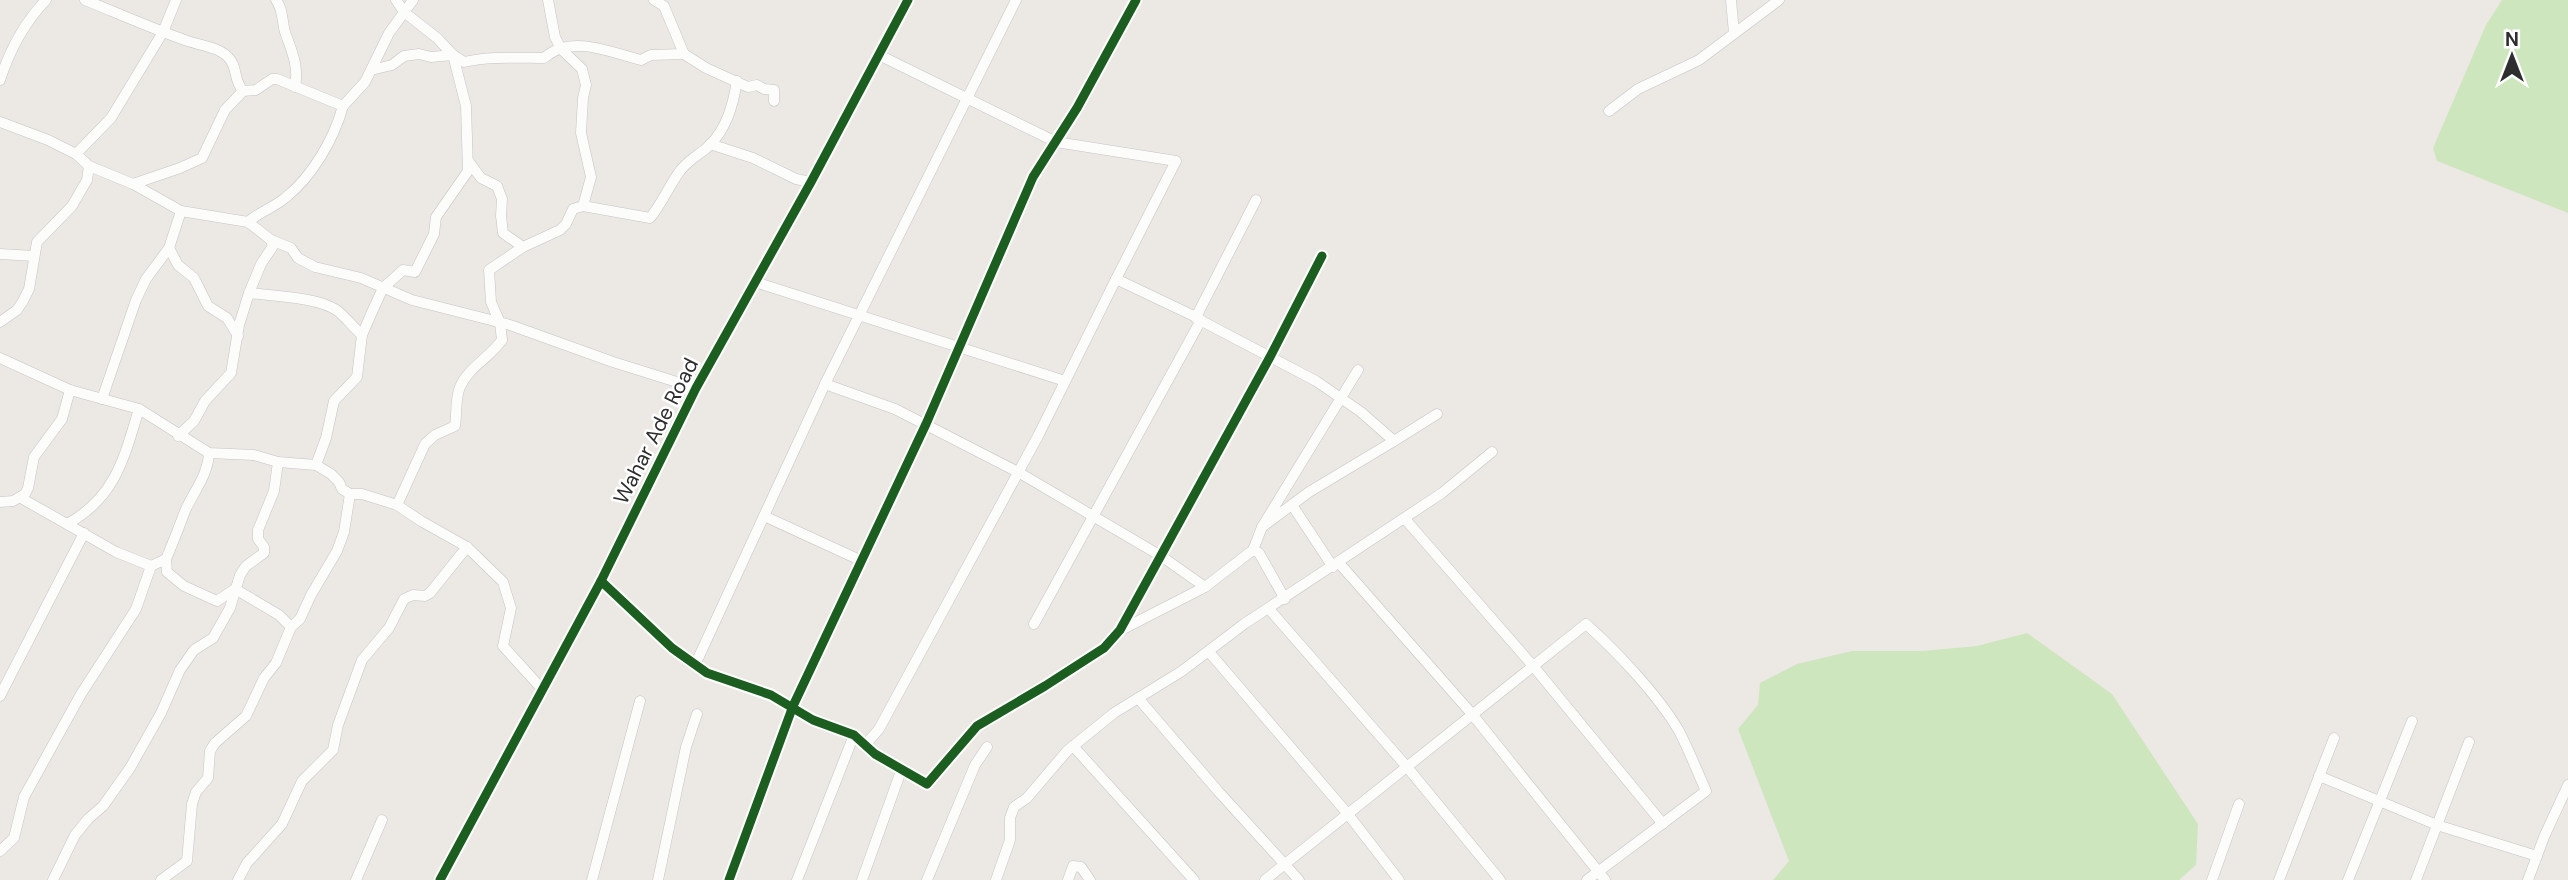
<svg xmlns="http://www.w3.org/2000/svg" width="2568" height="880" viewBox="0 0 2568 880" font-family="'DM Sans',sans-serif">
	<rect width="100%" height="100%" fill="#ece8e4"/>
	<g fill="#cee6be">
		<path d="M2502,0h66v213l-131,-52 -4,-13 53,-123z"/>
		<path d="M2027,633l85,61 86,130 -2,41 -17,15h-406l16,-19 -51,-132 20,-24 2,-22 37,-19 55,-13h71l54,-5z"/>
	</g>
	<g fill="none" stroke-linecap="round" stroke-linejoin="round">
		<g stroke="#c5c4c5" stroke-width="11">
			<g id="street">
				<path d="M85,0c32,13 64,27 97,39 14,6 35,7 46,18 10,10 5,22 15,34l-18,19 -23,48 -22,10 -47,16"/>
				<path d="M276,0c7,9 6,21 9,32 7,20 14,34 10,55"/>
				<path d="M654,0l10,6 20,48"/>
				<path d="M1016,0l-191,384 70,25 123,63 143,84 44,31 48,-37 9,-23"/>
				<path d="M1731,0l3,33"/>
				<path d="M879,55l177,87 120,19 -60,118 80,38 60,-117"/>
				<path d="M371,70l21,-5 12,-9 15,-2 12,3 22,-2 11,7c26,-6 53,-4 80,-4 27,-24 66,-6 97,2l10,-5 33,-1 22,14 42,19 9,-2 7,4 10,1v11"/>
				<path d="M0,80c10,-31 24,-57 46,-80"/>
				<path d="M243,91l13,-1 16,-11h5l66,27 22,-24 24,-49 24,-33"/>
				<path d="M1609,111l29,-22 61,-29 80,-60"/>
				<path d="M0,122l48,18 28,14 13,12 44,18 48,27 67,11 23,18 20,8 7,10 17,9 46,11 51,22 98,25 103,37 83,26"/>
				<path d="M710,144l43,14 43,21 15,3"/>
				<path d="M76,154l35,-36 52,-86 13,-32"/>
				<path d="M469,162l12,16 16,8 5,13 -1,17 2,17 20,14"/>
				<path d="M583,206l67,12c12,-15 19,-32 30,-47 8,-11 19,-16 29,-25 18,-18 24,-41 28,-65"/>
				<path d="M248,222c11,-10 25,-14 37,-24 27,-21 49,-59 58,-92"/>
				<path d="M169,248l9,17 16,13 14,28 19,12 11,18"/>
				<path d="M0,254l34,2"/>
				<path d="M755,282l310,99"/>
				<path d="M249,293c23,3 72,4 90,19 8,7 15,16 23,23"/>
				<path d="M1196,318l120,63 45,31 33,29 43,-27"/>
				<path d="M0,322l17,-12 6,-9 6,-12 8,-47 35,-36 15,-26 2,-14"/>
				<path d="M0,358l70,32 69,19 70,44 45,2 24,7 38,3 15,9 8,8 3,7 8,5h12l35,11 24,16 46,26 36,35 8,26 -8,38 39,43"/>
				<path d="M1358,370l-96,157 47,-35 85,-51"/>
				<path d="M102,399l34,-99 10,-21 23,-31 12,-37"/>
				<path d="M178,436l16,-15 11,-20 26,-28 8,-48 10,-32 12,-29 12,-18 -2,-6"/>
				<path d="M316,465l10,-27 8,-37 23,-24 5,-42 10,-23 11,-24 20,-18 12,2 19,-38 2,-17 32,-46 -2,-65 -13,-51 -16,-17 -33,-26 -8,-12"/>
				<path d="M21,498l95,54 35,14 15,-7 1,13 17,14 33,15 18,-12 44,26 12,12"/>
				<path d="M0,502l13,-1 12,-7 3,-6 6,-31 28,-38 8,-29"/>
				<path d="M397,505l28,-61 10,-9 20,-9c2,-13 0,-27 5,-39 8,-19 30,-30 42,-47l-2,-17 -9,-21 -2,-32 34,-23 37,-17 6,-6 7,-15 10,-3 8,-29 -10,-44 2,-35 3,-13 -4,-16 -21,-20 -6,-12 -7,-37"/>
				<path d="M1292,505l41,62"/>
				<path d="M764,516l98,45"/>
				<path d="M1405,519l129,148 129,157"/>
				<path d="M69,523c47,-27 55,-65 70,-114"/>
				<path d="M1253,550l6,3 26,46"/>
				<path d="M166,559c7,-16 13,-32 19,-48 9,-20 23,-36 24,-58"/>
				<path d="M1339,563l133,151 133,166"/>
				<path d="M601,581l71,67 35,25 64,22 42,25 41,15 21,19 52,30 50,-58 68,-40 59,-38 16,-18 150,-273 52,-101"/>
				<path d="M1269,609l138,158 93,113"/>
				<path d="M1034,624l167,-304"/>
				<path d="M1121,630l84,-43"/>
				<path d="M1209,652l138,161 52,67"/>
				<path d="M695,665l130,-281"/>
				<path d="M0,696l84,-163"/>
				<path d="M1138,698l80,93 81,89"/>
				<path d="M865,745l14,-16 159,-293 78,-157"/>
				<path d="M1073,746l121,134"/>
				<path d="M2319,776l118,49 100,31"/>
				<path d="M0,851l14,-13 10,-41 57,-103 55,-85 15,-43"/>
				<path d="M53,880l22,-45 13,-16 15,-13 27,-38 31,-55 19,-43 14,-20 19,-12 17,-30 10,-33 6,-9 18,-13v-6l-6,-8v-9l16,-39 4,-29"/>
				<path d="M161,880l26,-19 5,-57 4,-12 12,-14 2,-27 5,-8 31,-27 18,-38 12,-15 15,-36 9,-8 11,-24 26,-44 7,-19 6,-38"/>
				<path d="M238,880l9,-17 35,-39 20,-43 31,-31 5,-25 24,-65 27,-32 15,-29 9,-4 12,1 5,-3 37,-46"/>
				<path d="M356,880l26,-60"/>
				<path d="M440,880l161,-299 95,-193 115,-206 97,-182"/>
				<path d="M592,880l48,-179"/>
				<path d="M658,880l28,-133 11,-33"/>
				<path d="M729,880l64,-174 133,-282 107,-247 44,-69 59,-108"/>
				<path d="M797,880l57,-145"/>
				<path d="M862,880l39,-109"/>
				<path d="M927,880l48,-115 12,-18"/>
				<path d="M996,880l14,-40v-22l4,-11 13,-9 40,-47 47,-38 68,-42 62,-47 198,-131 50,-41"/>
				<path d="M1068,880l5,-14 8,1 9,13"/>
				<path d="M1265,880l321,-256c31,28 72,71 93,107 10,19 18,40 27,60l-119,89"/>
				<path d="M2212,880l27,-76"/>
				<path d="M2279,880l55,-142"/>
				<path d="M2348,880l64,-159"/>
				<path d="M2416,880l53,-138"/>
				<path d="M2528,880l16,-43 24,-52"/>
			</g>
		</g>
		<use href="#street" stroke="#fcfcfb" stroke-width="10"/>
		<g stroke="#fff" stroke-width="13">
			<g id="cycleway">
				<path d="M601,581l71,67 35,25 64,22 42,25 41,15 21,19 52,30 50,-58 68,-40 59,-38 16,-18 150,-273 52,-101"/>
				<path d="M440,880l161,-299 95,-193 115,-206 97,-182"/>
				<path d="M729,880l64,-174 133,-282 107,-247 44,-69 59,-108"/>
			</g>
		</g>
		<use href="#cycleway" stroke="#1b5e20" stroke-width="9"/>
	</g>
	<g text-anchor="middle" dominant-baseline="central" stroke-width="5" stroke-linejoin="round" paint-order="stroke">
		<g font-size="21" fill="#2e2e2e" stroke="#fff">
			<text transform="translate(656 431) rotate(-63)">Wahar Ade Road</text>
		</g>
	</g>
	<g transform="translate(2512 56)" stroke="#ffffff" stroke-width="5" paint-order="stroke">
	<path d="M0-5L12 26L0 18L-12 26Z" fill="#2e2e2e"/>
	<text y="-10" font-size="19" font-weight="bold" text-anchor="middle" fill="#2e2e2e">N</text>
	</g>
</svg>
